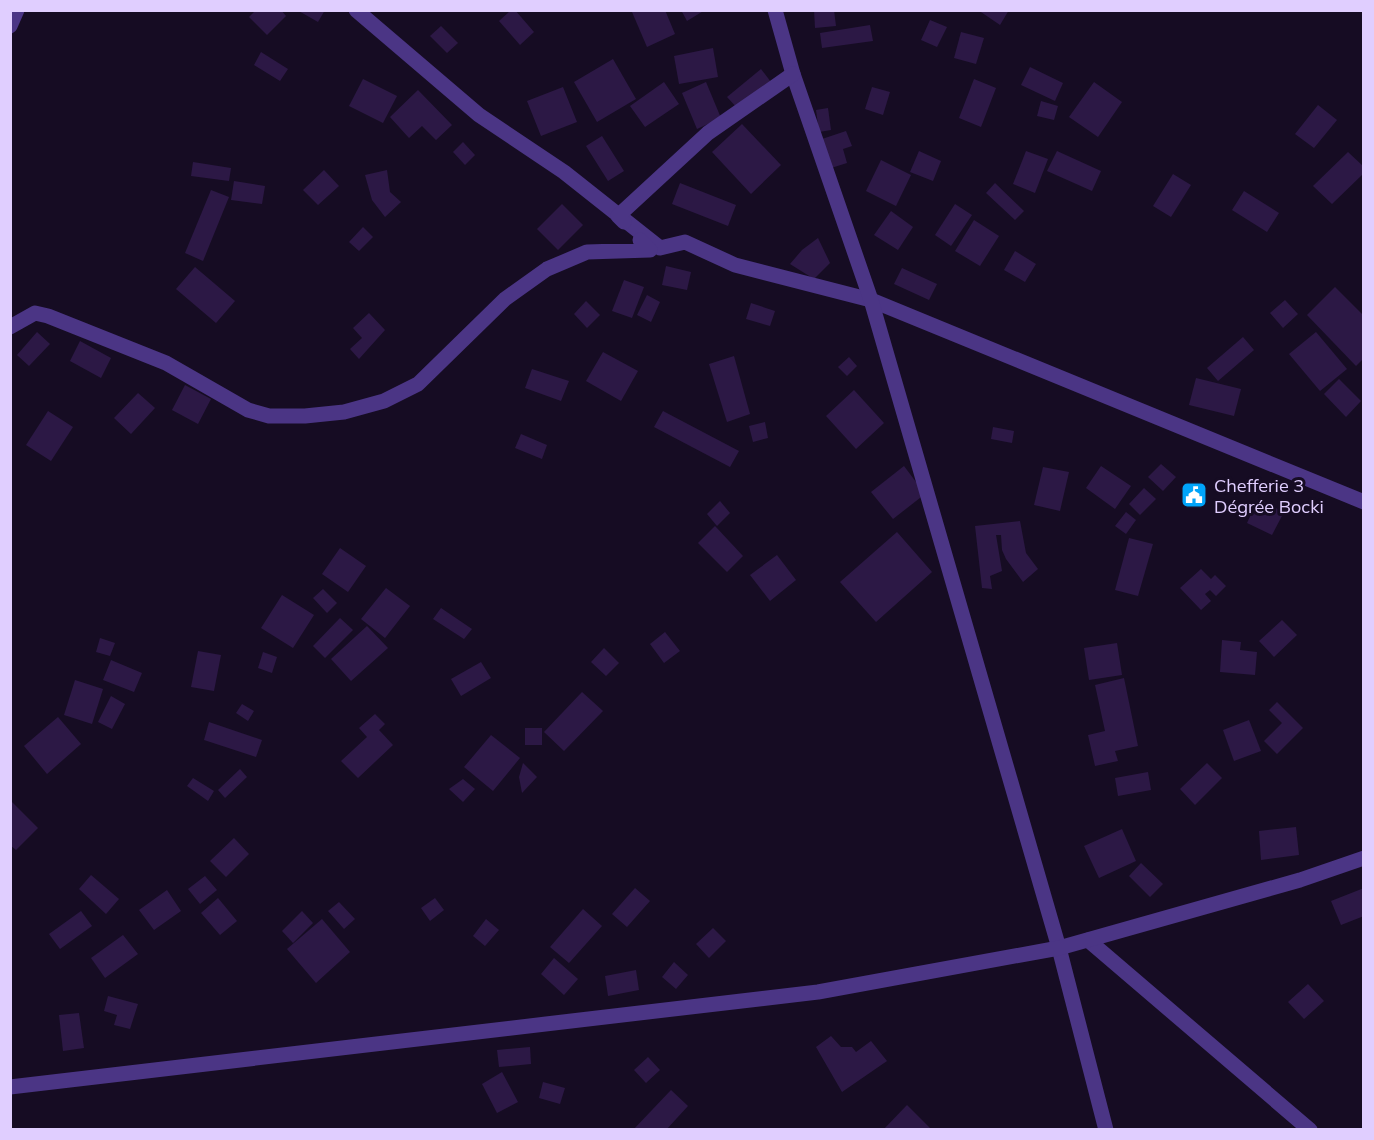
<svg xmlns="http://www.w3.org/2000/svg" width="1374" height="1140" viewBox="0 0 1374 1140" font-family="Mulish,sans-serif">
	<rect width="100%" height="100%" fill="#160c23"/>
	<g fill="#2c1845">
		<path d="M256,10h25l5,6 -19,19 -18,-18z"/>
		<path d="M297,10h28l-7,12z"/>
		<path d="M511,10h4l19,22 -14,13 -21,-24z"/>
		<path d="M636,10h29l10,24 -28,13 -15,-35z"/>
		<path d="M681,10h24l-18,11z"/>
		<path d="M814,10h20l2,16 -21,2z"/>
		<path d="M978,10h31l-9,15z"/>
		<path d="M930,20l17,7 -10,20 -16,-7z"/>
		<path d="M870,25l3,16 -51,7 -2,-15z"/>
		<path d="M441,26l17,17 -11,10 -17,-17z"/>
		<path d="M961,32l23,6 -8,26 -22,-6z"/>
		<path d="M713,48l5,29 -39,7 -5,-28z"/>
		<path d="M261,52l27,17 -8,12 -26,-16z"/>
		<path d="M613,59l23,40 -39,23 -23,-40z"/>
		<path d="M1030,67l33,16 -8,18 -34,-16z"/>
		<path d="M761,69l10,13 -33,27 -11,-12z"/>
		<path d="M363,79l34,17 -14,27 -34,-17z"/>
		<path d="M974,79l22,9 -15,39 -22,-9z"/>
		<path d="M664,82l15,22 -34,23 -15,-21z"/>
		<path d="M706,82l15,36 -24,11 -15,-36z"/>
		<path d="M1094,82l28,20 -24,35 -29,-20z"/>
		<path d="M563,87l14,35 -36,14 -14,-35z"/>
		<path d="M872,87l18,5 -7,23 -18,-6z"/>
		<path d="M418,90l34,35 -16,15 -14,-14 -13,12 -19,-21z"/>
		<path d="M1041,101l17,5 -4,14 -17,-4z"/>
		<path d="M1318,105l19,15 -23,28 -19,-14z"/>
		<path d="M828,108l3,22 -12,2 -3,-22z"/>
		<path d="M742,124l39,41 -30,29 -39,-42z"/>
		<path d="M846,131l6,15 -9,3 4,14 -19,6 -9,-29z"/>
		<path d="M602,136l22,35 -16,10 -22,-35z"/>
		<path d="M463,142l12,13 -10,10 -12,-13z"/>
		<path d="M919,151l22,10 -8,20 -23,-9z"/>
		<path d="M1026,151l22,8 -13,34 -22,-9z"/>
		<path d="M1057,151l44,20 -9,20 -45,-20z"/>
		<path d="M1348,152l16,15v6l-32,31 -19,-18z"/>
		<path d="M881,160l30,15 -15,31 -30,-15z"/>
		<path d="M193,162l38,6 -2,13 -38,-5z"/>
		<path d="M324,170l15,16 -21,19 -15,-15z"/>
		<path d="M387,170l3,22 11,10 -16,15 -13,-17 -7,-25z"/>
		<path d="M1173,174l18,11 -20,32 -18,-11z"/>
		<path d="M234,181l31,5 -3,18 -31,-4z"/>
		<path d="M680,183l56,22 -8,21 -56,-22z"/>
		<path d="M995,183l29,28 -9,9 -29,-27z"/>
		<path d="M211,190l18,7 -26,64 -18,-8z"/>
		<path d="M1244,191l35,22 -12,19 -35,-22z"/>
		<path d="M562,204l21,21 -25,25 -21,-21z"/>
		<path d="M955,204l17,11 -21,31 -16,-11z"/>
		<path d="M891,211l22,16 -15,23 -24,-15z"/>
		<path d="M974,220l25,16 -19,30 -25,-15z"/>
		<path d="M363,227l10,10 -14,14 -10,-9z"/>
		<path d="M818,238l12,25 -16,16 -24,-15 12,-14z"/>
		<path d="M1015,251l21,13 -11,18 -21,-12z"/>
		<path d="M666,266l25,6 -4,18 -25,-5z"/>
		<path d="M195,267l40,34 -19,22 -40,-34z"/>
		<path d="M902,268l35,16 -8,16 -35,-16z"/>
		<path d="M624,280l20,7 -12,31 -20,-7z"/>
		<path d="M1335,287l29,29v42l-8,8 -49,-51z"/>
		<path d="M647,295l13,7 -9,20 -14,-7z"/>
		<path d="M1285,300l13,14 -15,14 -13,-15z"/>
		<path d="M586,301l14,14 -13,13 -13,-14z"/>
		<path d="M751,303l24,8 -5,15 -24,-7z"/>
		<path d="M369,313l16,17 -26,29 -9,-10 12,-11 -9,-10z"/>
		<path d="M37,332l13,12 -21,22 -12,-11z"/>
		<path d="M1316,332l31,37 -27,22 -31,-37z"/>
		<path d="M1243,337l11,13 -36,31 -11,-13z"/>
		<path d="M80,341l31,17 -10,20 -31,-17z"/>
		<path d="M603,352l35,19 -17,30 -35,-20z"/>
		<path d="M734,356l16,58 -23,8 -18,-58z"/>
		<path d="M849,357l8,9 -10,10 -9,-9z"/>
		<path d="M532,369l37,12 -8,20 -36,-13z"/>
		<path d="M1196,378l45,11 -7,27 -45,-11z"/>
		<path d="M1339,379l22,22 -15,16 -22,-23z"/>
		<path d="M185,385l26,14 -13,25 -26,-14z"/>
		<path d="M854,390l30,33 -28,26 -30,-33z"/>
		<path d="M138,393l17,15 -24,26 -17,-16z"/>
		<path d="M48,411l25,16 -22,34 -25,-16z"/>
		<path d="M663,411l76,40 -9,16 -76,-40z"/>
		<path d="M765,422l3,16 -15,4 -4,-16z"/>
		<path d="M993,427l21,4 -2,12 -21,-4z"/>
		<path d="M521,434l26,11 -5,14 -27,-11z"/>
		<path d="M1161,464l15,13 -13,14 -15,-14z"/>
		<path d="M904,466l21,28 -32,25 -22,-27z"/>
		<path d="M1101,466l30,20 -16,23 -29,-21z"/>
		<path d="M1043,467l26,5 -9,39 -26,-6z"/>
		<path d="M1144,488l12,11 -16,16 -11,-11z"/>
		<path d="M1258,499l26,13 -12,23 -25,-12z"/>
		<path d="M720,501l10,12 -13,13 -10,-12z"/>
		<path d="M1126,512l10,8 -10,14 -11,-8z"/>
		<path d="M1020,521l6,32 12,16 -15,13 -17,-23 -4,-9 -1,-15h-5l6,36 -12,5 2,13 -10,-1 -7,-62z"/>
		<path d="M715,526l28,30 -16,16 -29,-29z"/>
		<path d="M897,532l35,40 -56,50 -36,-40z"/>
		<path d="M1129,538l24,6 -15,52 -23,-6z"/>
		<path d="M340,548l26,18 -18,26 -26,-18z"/>
		<path d="M777,555l19,25 -26,21 -20,-26z"/>
		<path d="M1201,569l10,10 4,-4 11,11 -10,10 -6,-6 -5,4 6,7 -10,9 -21,-22z"/>
		<path d="M386,588l24,18 -25,32 -24,-19z"/>
		<path d="M323,589l14,14 -10,10 -14,-15z"/>
		<path d="M282,595l32,20 -21,33 -32,-20z"/>
		<path d="M441,608l31,21 -8,10 -31,-20z"/>
		<path d="M340,618l13,12 -28,28 -12,-12z"/>
		<path d="M1282,620l15,15 -23,22 -15,-16z"/>
		<path d="M367,626l21,22 -37,33 -20,-22z"/>
		<path d="M665,632l15,19 -16,12 -14,-19z"/>
		<path d="M100,638l15,5 -5,13 -14,-4z"/>
		<path d="M1222,640l19,2 -1,8 17,2 -2,23 -35,-3z"/>
		<path d="M1117,643l5,32 -33,5 -5,-32z"/>
		<path d="M604,648l15,15 -13,13 -15,-14z"/>
		<path d="M198,651l23,4 -7,36 -23,-4z"/>
		<path d="M263,652l14,5 -5,16 -14,-5z"/>
		<path d="M111,660l31,13 -8,19 -31,-12z"/>
		<path d="M481,662l10,16 -30,18 -10,-17z"/>
		<path d="M1124,678l14,68 -23,5 3,10 -23,5 -7,-31 17,-4 -10,-46z"/>
		<path d="M75,680l28,9 -11,35 -28,-9z"/>
		<path d="M582,692l21,19 -39,40 -20,-19z"/>
		<path d="M111,696l14,8 -13,25 -14,-7z"/>
		<path d="M1277,702l26,26 -26,26 -13,-13 18,-18 -13,-13z"/>
		<path d="M242,704l12,7 -6,10 -12,-8z"/>
		<path d="M375,714l10,10 -6,6 14,15 -35,33 -17,-17 26,-24 -8,-9z"/>
		<path d="M58,717l23,27 -34,30 -23,-28z"/>
		<path d="M1249,720l12,31 -27,10 -11,-31z"/>
		<path d="M209,722l53,18 -6,17 -52,-17z"/>
		<rect x="525" y="728" width="17" height="17"/>
		<path d="M491,735l29,23 -27,33 -29,-24z"/>
		<path d="M523,763l14,14 -15,16 -3,-16z"/>
		<path d="M1207,763l15,15 -27,27 -15,-16z"/>
		<path d="M240,769l7,8 -22,21 -7,-8z"/>
		<path d="M1148,772l3,18 -33,6 -3,-18z"/>
		<path d="M193,778l21,13 -6,10 -21,-15z"/>
		<path d="M463,779l12,10 -12,13 -14,-13z"/>
		<path d="M10,800l28,28 -22,22 -6,-5z"/>
		<path d="M1296,827l3,28 -38,5 -2,-29z"/>
		<path d="M1122,829l14,32 -37,17 -15,-32z"/>
		<path d="M234,838l15,16 -23,23 -16,-16z"/>
		<path d="M1141,863l22,21 -13,13 -21,-21z"/>
		<path d="M91,875l28,24 -13,15 -27,-25z"/>
		<path d="M205,876l12,14 -17,14 -12,-15z"/>
		<path d="M635,888l15,13 -23,26 -15,-13z"/>
		<path d="M1364,888v28l-23,9 -10,-24z"/>
		<path d="M167,890l14,21 -27,19 -15,-20z"/>
		<path d="M218,898l19,23 -17,14 -19,-22z"/>
		<path d="M435,898l9,12 -14,11 -9,-13z"/>
		<path d="M339,902l16,17 -11,10 -16,-18z"/>
		<path d="M583,909l19,17 -33,37 -19,-16z"/>
		<path d="M81,911l11,15 -32,23 -11,-15z"/>
		<path d="M302,911l11,12 -20,20 -11,-12z"/>
		<path d="M322,919l28,33 -34,31 -29,-34z"/>
		<path d="M486,919l13,11 -14,16 -12,-10z"/>
		<path d="M713,928l13,13 -17,17 -13,-14z"/>
		<path d="M123,935l15,19 -33,24 -14,-20z"/>
		<path d="M554,958l24,21 -14,16 -23,-21z"/>
		<path d="M674,962l14,13 -12,14 -14,-12z"/>
		<path d="M636,970l3,20 -31,6 -3,-20z"/>
		<path d="M1308,984l16,17 -20,18 -16,-17z"/>
		<path d="M108,996l30,8 -8,25 -16,-4 3,-10 -13,-4z"/>
		<path d="M79,1013l5,35 -21,3 -4,-36z"/>
		<path d="M831,1036l10,11h11l4,5 15,-11 16,20 -45,31 -26,-45z"/>
		<path d="M530,1047l1,17 -32,3 -2,-17z"/>
		<path d="M648,1057l12,13 -14,13 -12,-13z"/>
		<path d="M502,1072l16,30 -21,11 -15,-29z"/>
		<path d="M543,1082l22,6 -5,16 -21,-6z"/>
		<path d="M671,1090l17,16 -22,24h-33z"/>
		<path d="M907,1105l25,25h-49z"/>
	</g>
	<g fill="none" stroke-linecap="round" stroke-linejoin="round">
		<g stroke="#4b3585" stroke-width="15">
			<path d="M356,10l123,105 85,57 96,76 25,-6 50,23 136,35 493,202"/>
			<path d="M775,10l18,64 78,226 188,648 47,182"/>
			<path d="M10,26l7,-16"/>
			<path d="M624,222l-6,-6 90,-83 85,-59"/>
			<path d="M10,327l25,-14 13,3 118,47 82,47 21,6h36l39,-4 40,-11 34,-17 87,-85 42,-30 40,-17 63,-2 -10,-10"/>
			<path d="M1088,940l222,190"/>
			<path d="M10,1087l808,-95 241,-44 241,-68 64,-22"/>
		</g>
	</g>
	<defs>
		<g id="civic-square" transform="scale(1.35)"><rect x="-9" y="-9" width="18" height="18" rx="4" fill="#00a4f9" stroke="#160c23"/><path d="M-.6-6.5H3V-4.5H.6V-3L4-1V1h2V6H-6V1h2V-1L-.6-3ZM-1.2 2.5V6h2.4V2.5Z" fill="#fff"/></g>
	</defs>
	<g fill-rule="evenodd">
		<use href="#civic-square" x="1194" y="495"/>
	</g>
	<g text-anchor="middle" dominant-baseline="central" stroke-width="6" stroke-linejoin="round" paint-order="stroke">
		<g font-size="18" fill="#e0ceff" stroke="#160c23" text-anchor="start">
			<text x="1214" y="485">Chefferie 3<tspan x="1214" dy="21">Dégrée Bocki</tspan></text>
		</g>
	</g>
	<rect width="1374" height="1140" fill="none" stroke="#e0ceff" stroke-width="24"/>
</svg>
